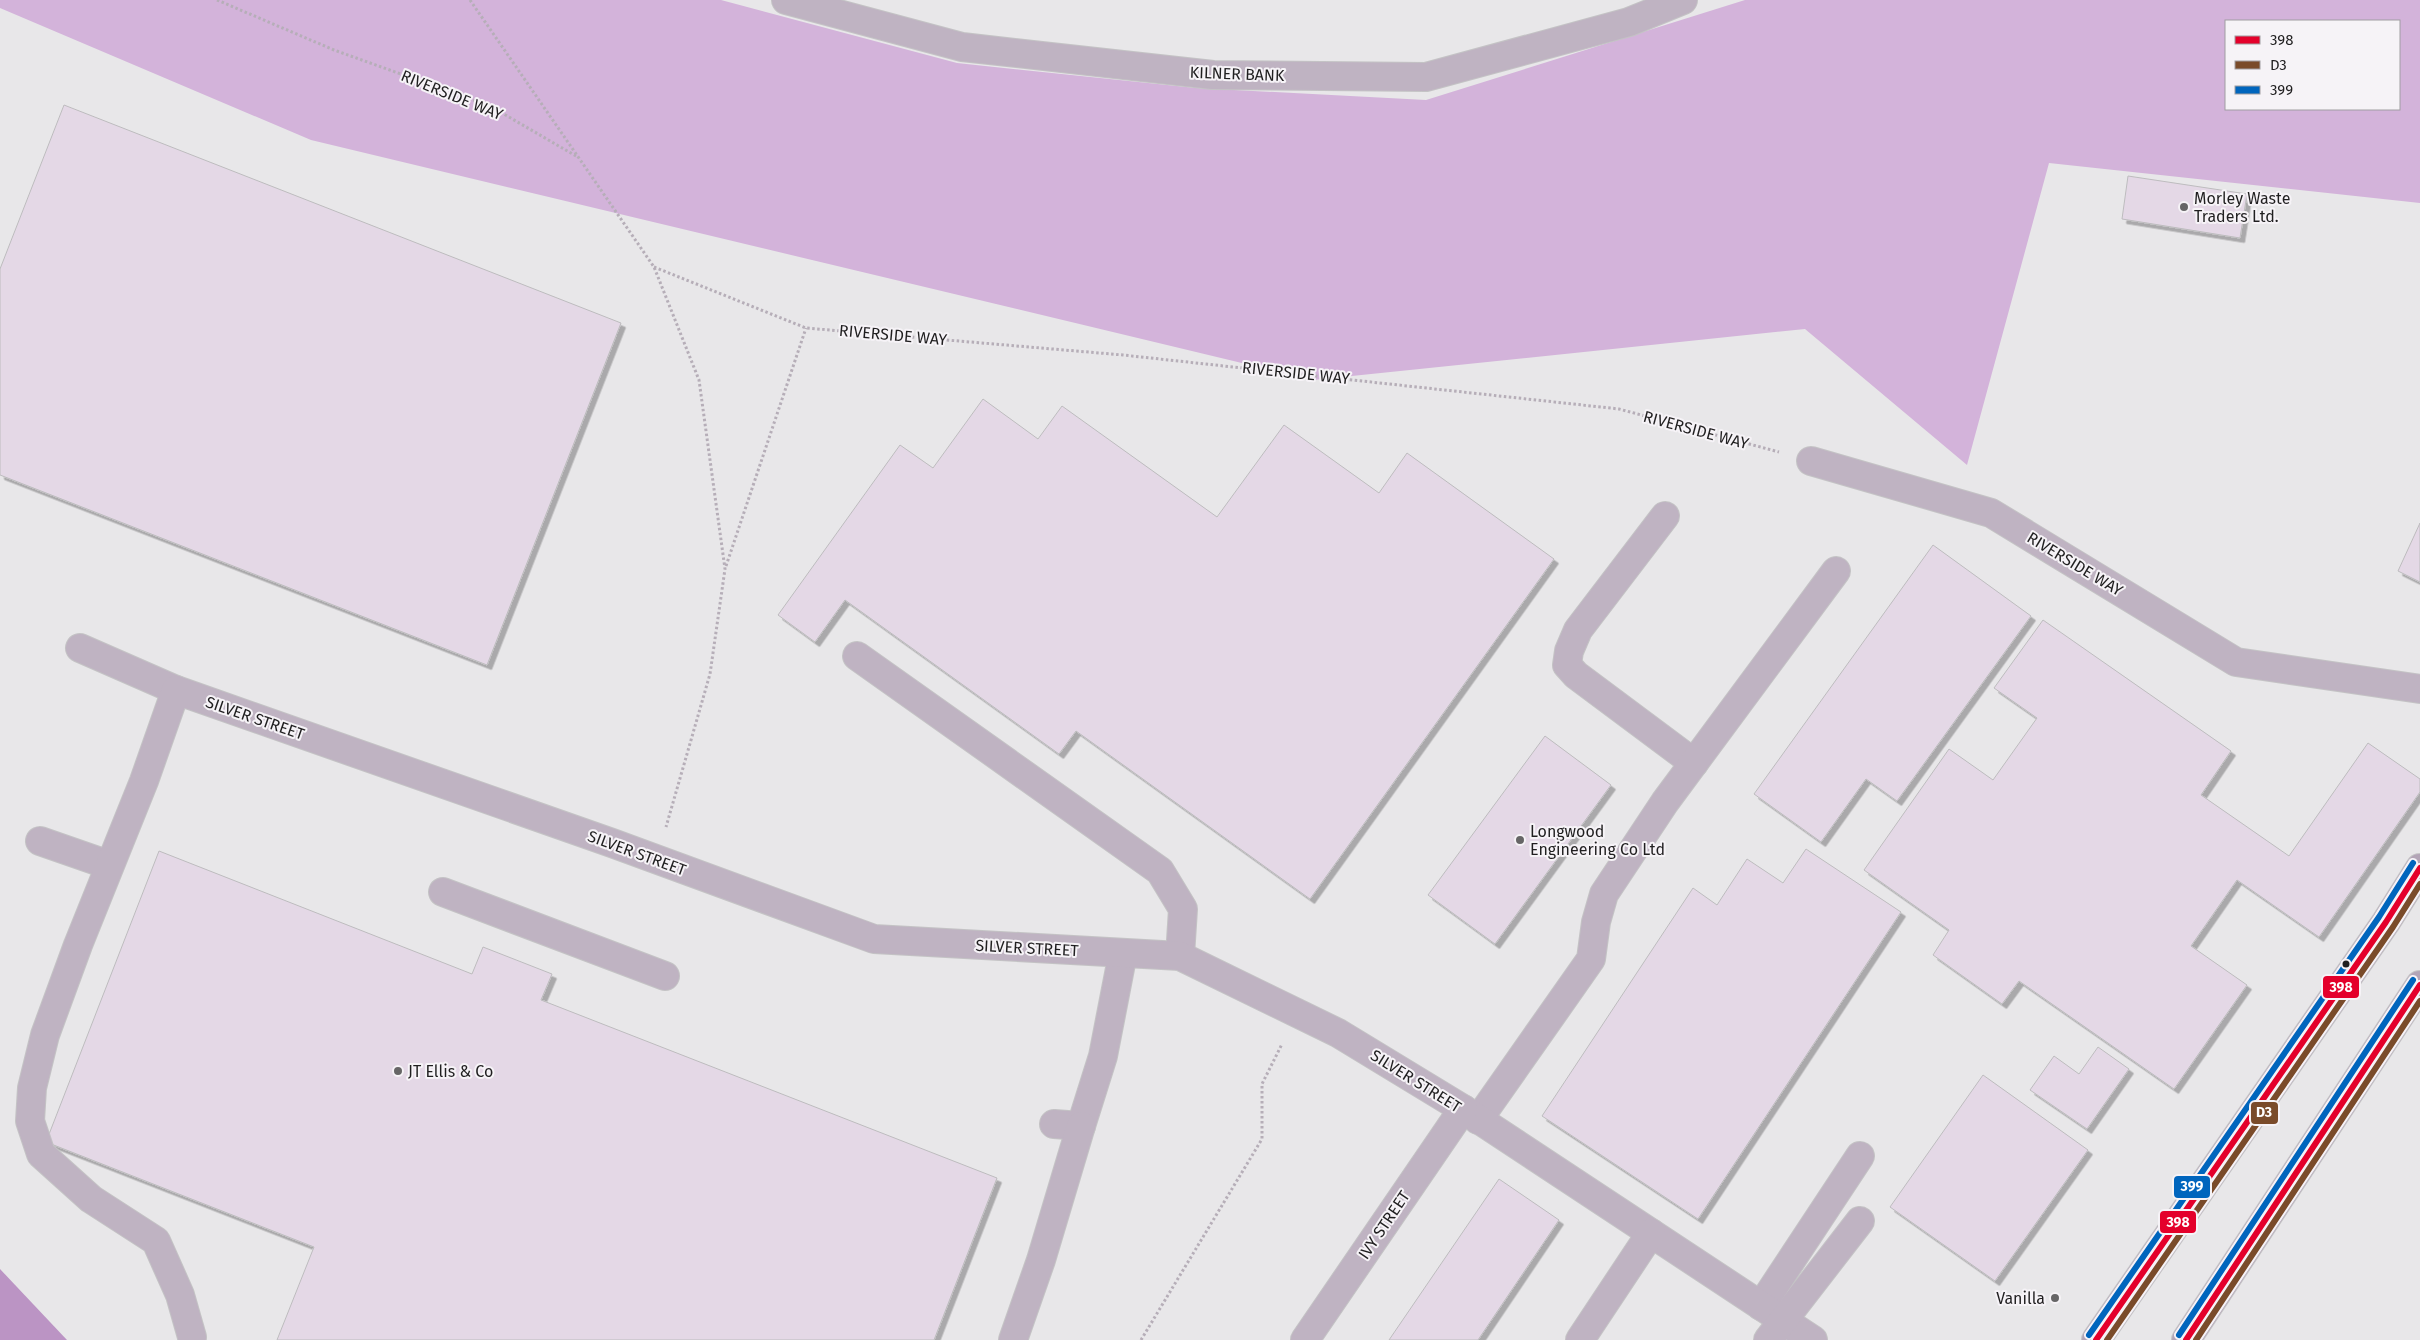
<svg xmlns="http://www.w3.org/2000/svg" width="2420" height="1340" viewBox="0 0 2420 1340" font-family="'Fira Sans',sans-serif">
	<defs>
		<filter id="shadow"><feDropShadow dx="4.5" dy="4.5" stdDeviation="0" flood-color="#0004"/></filter>
	</defs>
	<rect width="100%" height="100%" fill="#e8e7e9"/>
	<path fill="#d3b3da" fill-rule="evenodd" d="M0,0h721l236,63 239,25 230,12 319,-100h675v203l-371,-40 -82,302 -162,-136 -492,51 -1002,-240 -311,-132zM2226,21h173v88h-173z"/>
	<path fill="#bb94c4" d="M0,1269l67,71h-67z"/>
	<g fill="#e4d8e6" stroke="#bdbcbe" filter="url(#shadow)">
		<path d="M64,105l557,218 -134,342 -487,-190v-206z"/>
		<path d="M2128,176l119,18 -7,44 -118,-19z"/>
		<path d="M983,399l55,40 24,-33 155,111 67,-92 95,68 28,-40 147,106 -244,340 -234,-168 -17,23 -214,-154 -30,42 -37,-27 122,-170 33,23z"/>
		<path d="M2420,523v59l-22,-11z"/>
		<path d="M1933,545l98,71 -134,185 -31,-22 -45,63 -67,-48z"/>
		<path d="M2043,620l188,131 -30,44 88,61 79,-113 52,36v13l-101,145 -82,-57 -46,66 56,39 -73,104 -155,-108 -17,23 -69,-49 16,-25 -85,-60 85,-121 44,31 44,-62 -43,-30z"/>
		<path d="M1545,736l66,49 -116,159 -67,-49z"/>
		<path d="M1806,849l95,63 -203,307 -156,-103 151,-228 24,17 30,-46 36,24z"/>
		<path d="M159,851l313,123 11,-27 69,27 -11,26 456,178 -63,162h-657l37,-93 -268,-105z"/>
		<path d="M2098,1047l31,22 -42,60 -57,-39 24,-34 25,18z"/>
		<path d="M1983,1075l105,75 -93,131 -105,-74z"/>
		<path d="M1499,1179l60,41 -81,120h-89z"/>
	</g>
	<g fill="none" stroke-linecap="round" stroke-linejoin="round">
		<g stroke="#c4c3c5" stroke-width="30">
			<g id="minor">
				<path d="M786,0l176,47 251,28 213,2 203,-55 54,-22"/>
				<path d="M1811,461l180,52 245,149 184,27"/>
				<path d="M1665,516l-87,114 -9,21 -2,14 9,10 118,88"/>
				<path d="M80,648l96,42"/>
				<path d="M857,656l303,215 23,38 -3,47"/>
				<path d="M40,841l69,24"/>
				<path d="M443,892l222,84"/>
				<path d="M1478,1120l113,-161 5,-37 8,-28 61,-92 171,-231"/>
				<path d="M1054,1124l27,2 22,-70 20,-103"/>
				<path d="M1761,1306l99,-150"/>
				<path d="M192,1337l-12,-42 -24,-54 -65,-42 -50,-45 -11,-33 2,-33 13,-53 33,-90 66,-164 32,-91 436,153 262,96 306,17 158,77 125,76 350,231"/>
				<path d="M1013,1340l28,-80 40,-134"/>
				<path d="M1305,1340l158,-231"/>
				<path d="M1580,1340l71,-107"/>
				<path d="M1768,1340l92,-119"/>
			</g>
		</g>
		<g stroke="#c4c3c5" stroke-width="30">
			<g id="highway">
				<path d="M2096,1340l290,-418 34,-54"/>
				<path d="M2186,1340l234,-355"/>
			</g>
		</g>
		<g stroke="#b6aeb8" stroke-width="3" stroke-dasharray="2.5 2.5" stroke-linecap="butt">
			<path d="M217,0l117,50 156,56 86,50"/>
			<path d="M470,0l184,267 45,113 26,189 -15,105 -44,153"/>
			<path d="M654,267l152,61 317,27 496,54 160,43"/>
			<path d="M726,566l80,-238"/>
			<path d="M1141,1340l121,-201v-55l20,-40"/>
		</g>
		<use href="#minor" stroke="#bfb3c2" stroke-width="28"/>
		<use href="#highway" stroke="#b3a5b7" stroke-width="28"/>
		<g stroke="#f6f3f7" stroke-width="10">
			<g id="bus-1">
				<path d="M2096,1340l290,-418 34,-54"/>
				<path d="M2186,1340l234,-355"/>
			</g>
		</g>
		<g stroke="#f6f3f7" stroke-width="10">
			<g id="bus-2">
				<path d="M2107,1340l286,-413 27,-43"/>
				<path d="M2196,1340l224,-339"/>
			</g>
		</g>
		<g stroke="#f6f3f7" stroke-width="10">
			<g id="bus-3">
				<path d="M2089,1335l290,-418 34,-54"/>
				<path d="M2179,1335l234,-355"/>
			</g>
		</g>
		<use href="#bus-1" stroke="#e4002b" stroke-width="6"/>
		<use href="#bus-2" stroke="#7a4b2a" stroke-width="6"/>
		<use href="#bus-3" stroke="#0065bd" stroke-width="6"/>
	</g>
	<g fill="#666566" stroke="#f6f3f7" stroke-width="2">
		<circle cx="2184" cy="207" r="5"/>
		<circle cx="1520" cy="840" r="5"/>
		<circle cx="398" cy="1071" r="5"/>
		<circle cx="2055" cy="1298" r="5"/>
	</g>
	<circle fill="#201f20" stroke="#f6f3f7" stroke-width="2" cx="2346" cy="964" r="4.5"/>
	<g text-anchor="middle" dominant-baseline="central" stroke-width="4" stroke-linejoin="round" paint-order="stroke">
		<g font-size="16" fill="#201f20" stroke="#f6f3f7">
			<text transform="translate(1237 74) rotate(2)">KILNER BANK</text>
			<text transform="translate(452 95) rotate(22)">RIVERSIDE WAY</text>
			<text transform="translate(893 335) rotate(5)">RIVERSIDE WAY</text>
			<text transform="translate(1296 373) rotate(6)">RIVERSIDE WAY</text>
			<text transform="translate(1696 430) rotate(15)">RIVERSIDE WAY</text>
			<text transform="translate(2075 564) rotate(31)">RIVERSIDE WAY</text>
			<text transform="translate(255 718) rotate(19)">SILVER STREET</text>
			<text transform="translate(637 853) rotate(20)">SILVER STREET</text>
			<text transform="translate(1027 948) rotate(3)">SILVER STREET</text>
			<text transform="translate(1416 1081) rotate(32)">SILVER STREET</text>
			<text transform="translate(1384 1225) rotate(-56)">IVY STREET</text>
		</g>
		<g font-size="16" fill="#201f20" stroke="#f6f3f7" text-anchor="start">
			<text x="2194" y="198">Morley Waste<tspan x="2194" dy="18">Traders Ltd.</tspan></text>
			<text x="1530" y="831">Longwood<tspan x="1530" dy="18">Engineering Co Ltd</tspan></text>
			<text x="408" y="1071">JT Ellis &amp; Co</text>
			<text x="2045" y="1298" text-anchor="end">Vanilla</text>
		</g>
	</g>
	<g stroke="#f6f3f7" stroke-width="2">
		<rect x="2322" y="975" width="38" height="24" rx="5" fill="#e4002b"/>
		<rect x="2250" y="1101" width="29" height="24" rx="5" fill="#7a4b2a"/>
		<rect x="2173" y="1175" width="38" height="24" rx="5" fill="#0065bd"/>
		<rect x="2159" y="1210" width="38" height="24" rx="5" fill="#e4002b"/>
	</g>
	<g font-size="14" text-anchor="middle" font-weight="bold" fill="#fff">
		<text x="2341" y="992">398</text>
		<text x="2264" y="1117">D3</text>
		<text x="2192" y="1191">399</text>
		<text x="2178" y="1227">398</text>
	</g>
	<rect x="2225" y="20" width="175" height="90" fill="#f6f3f7" stroke="#a09ea1"/>
	<rect x="2235" y="36" width="25" height="8" fill="#e4002b" stroke="#a09ea1"/>
	<text x="2270" y="45" font-size="15" fill="#201f20">398</text>
	<rect x="2235" y="61" width="25" height="8" fill="#7a4b2a" stroke="#a09ea1"/>
	<text x="2270" y="70" font-size="15" fill="#201f20">D3</text>
	<rect x="2235" y="86" width="25" height="8" fill="#0065bd" stroke="#a09ea1"/>
	<text x="2270" y="95" font-size="15" fill="#201f20">399</text>
</svg>
